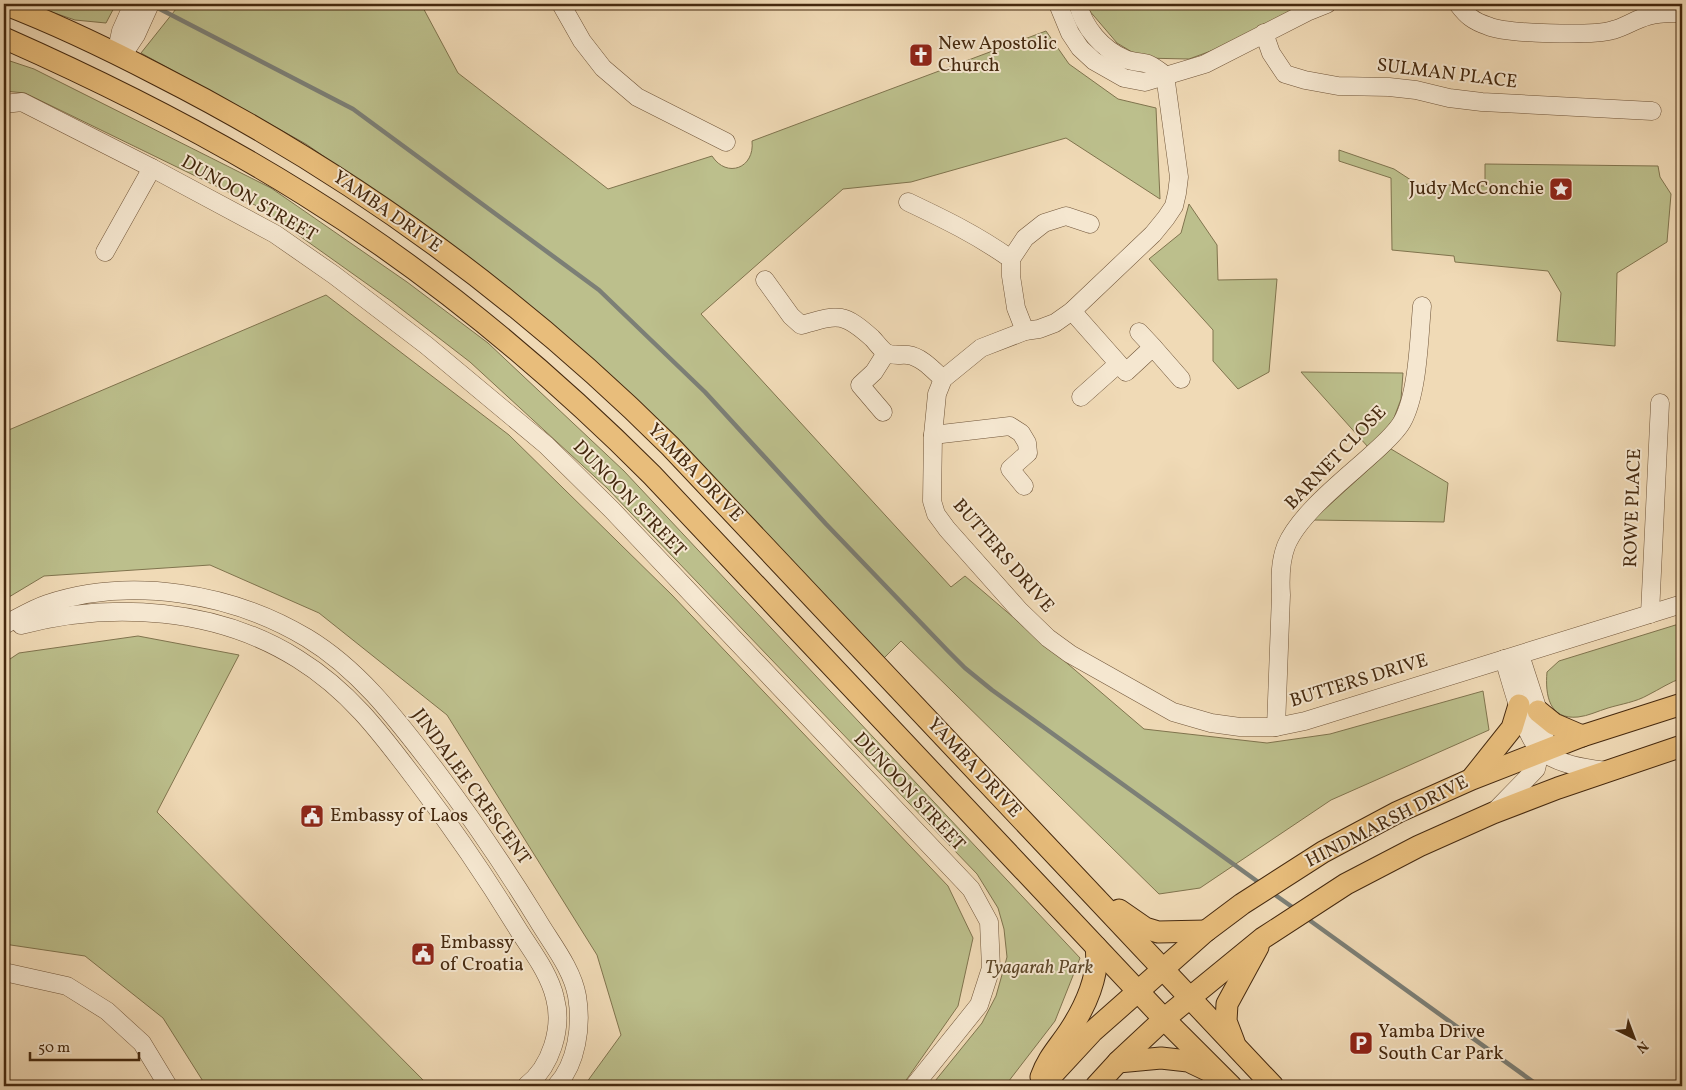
<svg xmlns="http://www.w3.org/2000/svg" width="1686" height="1090" viewBox="0 0 1686 1090" font-family="Vollkorn,serif">
	<rect width="100%" height="100%" fill="#f0dab6"/>
	<filter id="stains"><feTurbulence type="fractalNoise" baseFrequency=".004" numOctaves="4"/><feColorMatrix values="0 0 0 0 .2 0 0 0 0 .09 0 0 0 0 .02 0 0 0 .5 -.17"/></filter>
	<radialGradient id="worn" r=".72"><stop offset=".6" stop-color="#630" stop-opacity="0"/><stop offset="1" stop-color="#630" stop-opacity=".3"/></radialGradient>
	<g fill="#bcbf8c" stroke="#80744e">
		<path d="M28,4h88l-10,19 -31,-3z"/>
		<path d="M180,4h241l37,69 150,116 104,-33c15,23 43,12 40,-15l294,-110 23,33 49,35 38,9 4,91 -94,-61 -155,44 -68,7 -142,125 250,273 14,-11 179,153 123,14 63,-9 153,-43 6,39 -158,70 -131,88 -41,6 -258,-253 -18,18 -408,-397 -169,-118 -165,-91z"/>
		<path d="M1087,4h227l-73,36 -52,19 -47,-1 -25,-15 -29,-34z"/>
		<path d="M4,59l30,10 237,119 136,94 81,61 136,128 456,487 -25,63 -50,65h-74l51,-63 14,-27 11,-39 -3,-28 -6,-21 -21,-34 -370,-386 -137,-126 -79,-61 -132,-94 -234,-114 -21,-2z"/>
		<path d="M1339,150l55,19 23,15 68,2v-22l173,2 2,11 11,17 -4,48 -50,31 -2,73 -58,-5 4,-48 -13,-22 -93,-9 -1,-6 -62,-6 -1,-72 -52,-17z"/>
		<path d="M1189,204l28,41 1,35 59,-1 -8,93 -31,17 -25,-28v-31l-64,-71 32,-26z"/>
		<path d="M326,295l183,140 163,160 276,291 25,52 -15,68 -56,80h-318l37,-51 -24,-80 -150,-240 -128,-102 -109,-48 -166,11 -40,24v-168z"/>
		<path d="M1301,372l102,1 -2,26 -10,27 -23,21z"/>
		<path d="M1391,449l57,34 -4,39 -131,-2z"/>
		<path d="M1682,623v55c-12,4 -22,11 -34,17 -12,7 -27,9 -40,13 -10,3 -20,8 -30,9 -29,3 -33,-22 -31,-45l12,-11z"/>
		<path d="M138,636l101,19 -82,157 272,274h-223l-43,-68 -78,-62 -81,-12v-281l15,-10z"/>
	</g>
	<g fill="none" stroke-linecap="round" stroke-linejoin="round">
		<g stroke="#7c7f76" stroke-width="4.5">
			<path d="M154,6l199,103 246,181 106,102 121,132 122,127 17,17 27,22 269,194"/>
			<path d="M1271,892l24,17"/>
			<path d="M1305,917l234,169"/>
		</g>
	</g>
	<path fill="#d89976" stroke="#45290f" d="M922,4h11l-5,5z"/>
	<g fill="none" stroke-linecap="round" stroke-linejoin="round">
		<g stroke="#705539" stroke-width="19">
			<g id="minor">
				<path d="M561,4l21,37 21,27 34,29 89,45"/>
				<path d="M1058,4l12,29 10,15 14,13 30,17 21,4 60,-18 102,-52 20,-8"/>
				<path d="M1078,4c6,24 24,45 47,55 7,3 16,3 23,5 6,2 12,8 17,11l14,102 -2,16 -3,13 -8,12 -13,16 -81,77 -17,12 -16,6 -14,2 -44,17 -38,31 -6,15 -4,41 -1,66 4,13 11,15 72,81 29,28 22,16 103,58 38,11 29,4h36l29,-6 377,-117"/>
				<path d="M1458,4c9,12 15,17 30,22 18,8 105,10 125,4 12,-3 23,-11 35,-14 12,-4 23,-3 34,-3"/>
				<path d="M1264,33l7,20 14,21 20,6 33,6 51,1 27,3 33,8 33,4 170,9"/>
				<path d="M116,54l5,-23 12,-27"/>
				<path d="M122,56l14,-21 14,-31"/>
				<path d="M4,104l18,-2 130,66 123,66 59,41 92,70 120,100 66,65 359,379 18,33 2,46 -12,37 -65,81"/>
				<path d="M908,202c38,18 69,33 103,57"/>
				<path d="M105,252l47,-84"/>
				<path d="M765,280l26,36 10,9c36,-10 41,-14 71,13 4,4 8,10 13,14 8,5 15,2 23,3 14,2 25,15 35,24"/>
				<path d="M1072,311l54,61 27,-25 28,32"/>
				<path d="M1025,331l-9,-23 -5,-32v-17l14,-21 19,-15 22,-7 24,8"/>
				<path d="M1139,332l14,15"/>
				<path d="M1081,397l37,-33"/>
				<path d="M883,412l-23,-27 14,-13 12,-19"/>
				<path d="M933,435l77,-9 11,7 6,10 1,10 -18,16 14,17"/>
				<path d="M1650,614l10,-211"/>
				<path d="M4,625c14,-7 28,-16 43,-21 84,-28 185,-11 260,34 53,32 90,82 127,130 37,49 71,99 103,151 14,24 35,49 40,77 5,29 0,68 -21,90"/>
				<path d="M21,625c91,-24 196,-17 277,34 53,33 84,76 121,125 35,46 67,93 97,142 14,23 33,46 39,72 8,30 -4,69 -29,88"/>
				<path d="M1504,659c7,22 21,80 37,92 19,14 44,17 66,20"/>
				<path d="M1276,727l5,-132c-1,-17 -1,-33 5,-49 13,-32 60,-68 85,-91 11,-10 24,-21 31,-33 16,-28 17,-84 20,-116"/>
				<path d="M1496,810l40,-41 9,-37 -25,-77"/>
				<path d="M4,972l63,14 40,25 35,32 26,43"/>
			</g>
		</g>
		<g stroke="#45290f" stroke-width="23">
			<g id="major">
				<path d="M4,4c52,20 104,45 154,71 189,96 361,221 512,371l603,640"/>
				<path d="M4,38c104,46 205,97 301,157 127,79 242,175 347,280l512,544 67,67"/>
				<path d="M1538,711l16,13 28,12"/>
				<path d="M1473,777l39,-49 7,-23"/>
				<path d="M1119,910l26,18 13,4 48,-1"/>
				<path d="M1234,1042l-8,-21 1,-17 31,-57"/>
				<path d="M1118,1062l43,-4 27,3 23,11"/>
				<path d="M1041,1077c7,-20 18,-30 29,-47 15,-23 30,-55 26,-83"/>
				<path d="M1042,1086l50,-54 114,-101 36,-27 81,-52 75,-40 74,-33 110,-43 100,-32"/>
				<path d="M1096,1086l22,-24 46,-43 99,-81 83,-54 73,-38 74,-33 65,-25 124,-42"/>
			</g>
		</g>
		<use href="#minor" stroke="#f5e7d0" stroke-width="18"/>
		<use href="#major" stroke="#e8bd7b" stroke-width="21"/>
	</g>
	<defs>
		<g id="church-square" transform="scale(1.25)"><rect x="-9" y="-9" width="18" height="18" rx="4" fill="#8f2418" stroke="#f5e7d0"/><path d="M-1.2-6h2.4v3.5h3.3v2.4h-3.3V6h-2.4V-.1h-3.3v-2.4h3.3Z" fill="#fff"/></g>
		<g id="sight-square" transform="scale(1.25)"><rect x="-9" y="-9" width="18" height="18" rx="4" fill="#8f2418" stroke="#f5e7d0"/><path d="M0-6L1.8-2.2L6-1.7L2.9 1.2L3.7 5.4L0 3.3L-3.7 5.4L-2.9 1.2L-6-1.7L-1.8-2.2Z" fill="#fff"/></g>
		<g id="civic-square" transform="scale(1.25)"><rect x="-9" y="-9" width="18" height="18" rx="4" fill="#8f2418" stroke="#f5e7d0"/><path d="M-.6-6.5H3V-4.5H.6V-3L4-1V1h2V6H-6V1h2V-1L-.6-3ZM-1.2 2.5V6h2.4V2.5Z" fill="#fff"/></g>
		<g id="parking-square" transform="scale(1.25)"><rect x="-9" y="-9" width="18" height="18" rx="4" fill="#8f2418" stroke="#f5e7d0"/><path d="M-3.5-5.5H1a3.5 3.5 0 0 1 0 7H-1V5.5H-3.5ZM-1-3.4V-.6H.8a1.4 1.4 0 0 0 0-2.8Z" fill="#fff"/></g>
	</defs>
	<g fill-rule="evenodd">
		<use href="#church-square" x="921" y="55"/>
		<use href="#sight-square" x="1561" y="189"/>
		<use href="#civic-square" x="312" y="816"/>
		<use href="#civic-square" x="423" y="954"/>
		<use href="#parking-square" x="1361" y="1043"/>
	</g>
	<g text-anchor="middle" dominant-baseline="central" stroke-width="4" stroke-linejoin="round" paint-order="stroke">
		<g font-size="19" fill="#45290f" stroke="#f5e7d0" text-anchor="start">
			<text x="938" y="44">New Apostolic<tspan x="938" dy="22">Church</tspan></text>
			<text x="1544" y="189" text-anchor="end">Judy McConchie</text>
			<text x="330" y="816">Embassy of Laos</text>
			<text x="440" y="943">Embassy<tspan x="440" dy="22">of Croatia</tspan></text>
			<text x="1378" y="1032">Yamba Drive<tspan x="1378" dy="22">South Car Park</tspan></text>
		</g>
		<g font-size="19" fill="#45290f" stroke="#f5e7d0">
			<text transform="translate(1447 74) rotate(7)">SULMAN PLACE</text>
			<text transform="translate(249 199) rotate(30)">DUNOON STREET</text>
			<text transform="translate(387 212) rotate(35)">YAMBA DRIVE</text>
			<text transform="translate(1336 458) rotate(-46)">BARNET CLOSE</text>
			<text transform="translate(695 473) rotate(46)">YAMBA DRIVE</text>
			<text transform="translate(629 499) rotate(46)">DUNOON STREET</text>
			<text transform="translate(1633 508) rotate(-88)">ROWE PLACE</text>
			<text transform="translate(1003 556) rotate(49)">BUTTERS DRIVE</text>
			<text transform="translate(1359 681) rotate(-17)">BUTTERS DRIVE</text>
			<text transform="translate(974 768) rotate(47)">YAMBA DRIVE</text>
			<text transform="translate(471 787) rotate(54)">JINDALEE CRESCENT</text>
			<text transform="translate(909 792) rotate(47)">DUNOON STREET</text>
			<text transform="translate(1387 822) rotate(-27)">HINDMARSH DRIVE</text>
		</g>
		<g font-size="19" font-style="italic" fill="#5d4728" stroke="#f5e7d0">
			<text x="1039" y="968">Tyagarah Park</text>
		</g>
	</g>
	<rect width="1686" height="1090" fill="none" stroke="#f0dab6" stroke-width="20"/>
	<rect x="5" y="5" width="1676" height="1080" fill="none" stroke="#45290f" stroke-width="2.5"/>
	<rect x="10" y="10" width="1666" height="1070" fill="none" stroke="#45290f"/>
	<g transform="translate(1634 1038) rotate(138)" stroke="#f5e7d0" stroke-width="4" paint-order="stroke">
	<path d="M0-4L9 19L0 12L-9 19Z" fill="#45290f"/>
	<text y="-8" font-size="14" font-weight="bold" text-anchor="middle" fill="#45290f">N</text>
	</g>
	<path d="M30 1052v8h109v-8" fill="none" stroke="#45290f" stroke-width="2.5"/>
	<text x="38" y="1052" font-size="15" fill="#45290f" stroke="#f5e7d0" stroke-width="4" paint-order="stroke">50 m</text>
	<rect width="100%" height="100%" filter="url(#stains)"/>
	<rect width="100%" height="100%" fill="url(#worn)"/>
</svg>
